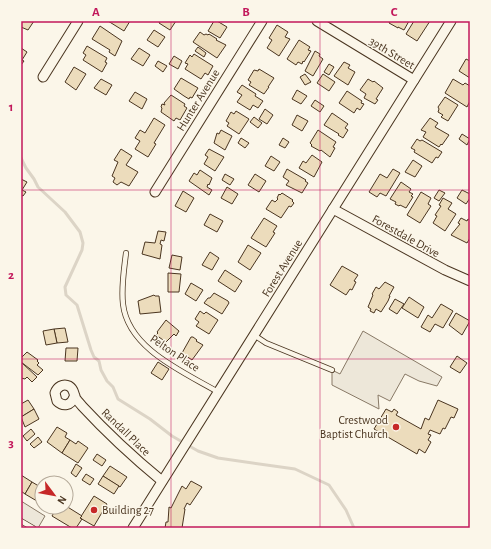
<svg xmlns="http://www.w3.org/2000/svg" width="491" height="549" viewBox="0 0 491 549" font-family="'Alegreya Sans',sans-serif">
	<rect width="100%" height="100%" fill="#fbf6e9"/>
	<g fill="#ede7d9" stroke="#887966">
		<path d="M363,331l79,46 -5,9 -18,-5 -14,-7 -15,27 -12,-6 1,14 -47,-24v-15l8,4z"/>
		<path d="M21,501l24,15 -7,12h-17z"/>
	</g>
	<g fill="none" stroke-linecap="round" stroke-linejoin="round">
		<path stroke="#dcd4c6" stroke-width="3" d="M21,158l5,10 8,11 4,8 27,25 15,20 3,11 -1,7 -17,37 1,8 11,10 14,45 3,7 5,4 2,9 6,11 6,6 5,12 32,20 22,17 26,15 20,7 77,11 34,16 17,25 8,18"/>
	</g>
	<g fill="#ecdcbc" stroke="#4a3520">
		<path d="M21,21h13l-6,9 -7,-3z"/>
		<path d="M108,21h22l-6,10z"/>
		<path d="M160,21h16l-6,9 -11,-7z"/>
		<path d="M214,21h3l10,6 -7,11 -12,-7z"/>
		<path d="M390,21h19l-5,9 -6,-3v1l-9,-5z"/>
		<path d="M414,21h16l-13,20 -11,-7z"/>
		<path d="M277,25l11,7 -3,5 5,2 -11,17 -12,-8 5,-8 -3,-2z"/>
		<path d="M100,26l22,15 -7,15 -6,-4 1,-2 -18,-11z"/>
		<path d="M154,30l11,7 -7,10 -11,-7z"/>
		<path d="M200,32l4,3 2,-1 2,1 1,-1 8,5 -1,1 10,5 -9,13 -24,-16z"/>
		<path d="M299,40l11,7 -2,3 3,1 -7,11 -1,-1 -1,3 -4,-2 -2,3 -9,-6z"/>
		<path d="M87,46l20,12 -2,4 2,1 -5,9 -19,-12 3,-5 -3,-2z"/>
		<path d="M198,47l8,6 -2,4 -9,-6z"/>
		<path d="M21,48l6,4 -5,8 2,1 -3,4z"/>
		<path d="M139,48l11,7 -7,11 -12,-7z"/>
		<path d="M315,51l5,3 -1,2 4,3 -10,17 -8,-5z"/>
		<path d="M194,54l19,12 -5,9 -3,-2 -4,6 -16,-10 3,-5 -3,-1 5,-8 2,2z"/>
		<path d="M174,56l8,5 -4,8 -9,-5z"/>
		<path d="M466,59l4,2v17l-11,-7z"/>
		<path d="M158,61l9,5 -4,6 -8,-6z"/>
		<path d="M344,62l6,3 -2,3 7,4 -7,13 -14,-9z"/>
		<path d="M329,64l5,3 -5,8 -5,-3z"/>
		<path d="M74,67l12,7 -10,16 -11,-8z"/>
		<path d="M259,69l15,9 -6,9h1l-5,7 -15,-9 2,-3 -3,-2 6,-10 4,1z"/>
		<path d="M305,74l6,8 -6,3 -5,-8z"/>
		<path d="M323,74l12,8 -6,9 -12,-8z"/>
		<path d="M181,78l17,10 -6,10 -2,-1 -1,2 -5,-3 -10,-7z"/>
		<path d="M101,79l11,6 -6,10 -12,-7z"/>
		<path d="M368,79l5,3 1,-1 9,7 -7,11 2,1 -3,4 -11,-6 2,-4 -6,-4z"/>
		<path d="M453,79l10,6 2,-2 5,3v15l-3,6 -22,-14z"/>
		<path d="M242,85l14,9 -1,2 8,5 -5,7 -5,-3 -3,5 -13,-8 5,-7 -5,-3z"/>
		<path d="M297,90l10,6 -6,8 -9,-5z"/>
		<path d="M347,91l15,10 -1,2 3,1 -4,6 -3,-2 -3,5 -15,-10z"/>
		<path d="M135,92l12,7 -5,10 -13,-8z"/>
		<path d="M171,95l14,9 -1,2 3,2 -7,12 -4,-2 -2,3 -13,-9 1,-4 -1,-1 1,-3 3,1 -1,-2z"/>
		<path d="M445,97l13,8 -10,16 -7,-4 2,-2 -5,-3 1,-3 -1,-2z"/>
		<path d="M315,100l9,6 -4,6 -9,-6z"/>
		<path d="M265,109l8,6 -6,9 -8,-5z"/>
		<path d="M236,111l13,8 -10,15 -12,-8 2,-3 -3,-2 5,-9 3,2z"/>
		<path d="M332,113l16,11 -3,4 3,2 -5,8 -5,-3 1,-1 -15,-9z"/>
		<path d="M297,115l11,6 -6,10 -10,-6z"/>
		<path d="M254,117l8,6 -4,5 -8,-6z"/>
		<path d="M154,118l11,7 -11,18 2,1 -8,13 -13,-8 5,-8 -5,-3 5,-8 5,3z"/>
		<path d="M430,118l8,5 -3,4 14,8 -7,10 -1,-1 -2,3 -16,-10 3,-5 -5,-2z"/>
		<path d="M221,130l11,6 -7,14 -11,-7 3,-10 2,1z"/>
		<path d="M318,130l18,12 -3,5 2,1 -5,9 -9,-7 -1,1 -9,-5 1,-1 -2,-2z"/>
		<path d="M462,134l8,5 -3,6 -8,-6z"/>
		<path d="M241,138l8,5 -4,5 -7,-5z"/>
		<path d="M283,138l6,4 -4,6 -6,-3z"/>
		<path d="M417,139l3,2 2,-1 20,12 -4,6 -2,-1 -4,6 -18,-11 1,-2 -4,-2z"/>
		<path d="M121,149l11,7 -6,9 12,7 -9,14 -8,-4 -4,3 -4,-3 2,-4 -3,-2 6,-14 -4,-2z"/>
		<path d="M209,149l15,8 -9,14 -11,-7 4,-7 -3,-2z"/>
		<path d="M312,155l10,7 -8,15 -15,-9 4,-7 3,2z"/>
		<path d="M271,156l9,6 -6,9 -9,-5z"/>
		<path d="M413,160l9,6 -7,11 -10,-5z"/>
		<path d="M287,169l19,11 -1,1 3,2 -6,10 -16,-8 3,-4 -6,-4z"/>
		<path d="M393,169l7,4 -14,23 -6,-3 -3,4 -8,-5 11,-18 7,4z"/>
		<path d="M200,170l12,8 -3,7 -1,-1 -1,3 5,3 -3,5 -20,-14 5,-8 3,2z"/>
		<path d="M225,174l9,5 -4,6 -8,-5z"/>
		<path d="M255,174l11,7 -7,11 -11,-7z"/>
		<path d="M21,179l6,3 -5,8 4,2 -3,4 -2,-1z"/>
		<path d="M401,182l10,7 -2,3 4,2 -2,2 2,1 -7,11 -6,-3 -1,1 -4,-2 1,-2 -6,-3z"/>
		<path d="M227,187l11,7 -6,10 -11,-6z"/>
		<path d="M439,190l6,3 -6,8 -5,-3z"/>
		<path d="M462,190l8,4v4l-4,6 -9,-6z"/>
		<path d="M183,191l11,7 -8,14 -11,-6z"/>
		<path d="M421,192l10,6 -3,6 3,2 -11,17 -13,-8z"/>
		<path d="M282,193l11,7 -1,1 2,2 -3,4 -2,-1 -8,12 -15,-9 6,-9 3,2 3,-3 -1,-1 2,-4 1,1z"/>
		<path d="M443,198l9,5 -4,6 8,5 -11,17 -12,-8 4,-7 -2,-1 6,-9 -2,-1z"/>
		<path d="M210,214l13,7 -6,11 -13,-7z"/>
		<path d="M264,218l13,8 -4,6 2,1 -9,14 -15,-9z"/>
		<path d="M461,218l6,3 1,-2 2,1v18l-3,5 -16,-8 9,-11 -2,-1z"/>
		<path d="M158,231l8,1 -2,9 -3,-1 -1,4 2,1 -2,14 -18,-5 3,-12 10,1z"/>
		<path d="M248,245l13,8 -11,17 -12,-8z"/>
		<path d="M210,252l9,6 -7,12 -10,-5z"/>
		<path d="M172,255l10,2 -2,13 -11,-2z"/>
		<path d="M342,266l16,9 -4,6 2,1 -4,8 -2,-1 -4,6 -16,-10z"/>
		<path d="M225,270l17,11 -7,11 -17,-11z"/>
		<path d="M168,273l13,1 -2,18h-11z"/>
		<path d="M385,282l9,5 -5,9h1l-2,5 -7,11 -5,-3 -2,4 -4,-2 1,-2 -3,-2 5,-12 -1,-1 4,-7 3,2z"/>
		<path d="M191,283l12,7 -7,11 -11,-7z"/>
		<path d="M214,293l14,8 1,2 -7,11 -18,-11 4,-5h2z"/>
		<path d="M154,295l1,1h4l2,16 -21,2 -2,-13z"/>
		<path d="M409,297l15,10 -6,11 -16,-10z"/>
		<path d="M395,299l9,5 -7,10 -8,-5z"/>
		<path d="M441,304l12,7 -10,17 -8,-4 -5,8 -9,-5 7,-12 4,3z"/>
		<path d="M200,311l4,3 2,-2 12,8 -9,14 -13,-8 3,-4 -4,-3z"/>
		<path d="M456,313l14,8 -8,14 -13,-10z"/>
		<path d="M166,320l13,11 -3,5 -2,-2 -8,8 -10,-7 2,-2 -1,-1z"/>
		<path d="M65,328l3,14 -11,1 -3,-14z"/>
		<path d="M54,329l3,14 -11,2 -3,-14z"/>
		<path d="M191,337h2l4,3 -1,1 7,4 -11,15 -10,-7z"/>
		<path d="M66,348h12l-1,13h-12z"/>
		<path d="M27,352l11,8 -1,1 2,2 -2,2 6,5 -5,5 -17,-13v-4z"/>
		<path d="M457,356l10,7 -7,10 -10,-6z"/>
		<path d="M21,362l16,15 -5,5 -5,-5 -2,2 -4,-1z"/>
		<path d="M158,362l11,7 -7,11 -11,-7z"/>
		<path d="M28,400l6,9 -13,8v-13z"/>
		<path d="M438,400l20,9 -4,9 -3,-1 -6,12 -2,-1 -3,6 -10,-4 -2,4 3,1 -3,5 3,2 -6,11 -6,-4 -2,5 -43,-25 12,-20 6,3 2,-3 4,3 -2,3 25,14 4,-11 4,2z"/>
		<path d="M34,409l5,10 -14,8 -4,-10z"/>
		<path d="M57,427l10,6 -2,4 5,3 -8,13 -15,-11z"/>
		<path d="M31,429l4,5 -8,7 -4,-5z"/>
		<path d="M38,437l4,5 -8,6 -4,-4z"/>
		<path d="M70,440l6,4 2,-3 10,7 -10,15 -16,-10z"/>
		<path d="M97,454l9,6 -4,6 -9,-6z"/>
		<path d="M76,464l6,4 -6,9 -5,-4z"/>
		<path d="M110,466l17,11 -7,10 -17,-11z"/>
		<path d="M86,474l8,5 -4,6 -8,-5z"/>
		<path d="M21,475l11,7 -7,12 -4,-3z"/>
		<path d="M103,476l16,10 -5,8 -16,-10z"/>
		<path d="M191,481l11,6 -12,18 -3,-2 -3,6h1l-3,19h-17l1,-6h2l1,-15 2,1 11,-22 4,3z"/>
		<path d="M32,482l10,6v16l-17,-10z"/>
		<path d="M94,496l13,8 -13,22 -14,-8z"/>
		<path d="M66,506l16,10 -2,2 2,1 -6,9h-4l-20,-12 5,-9z"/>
	</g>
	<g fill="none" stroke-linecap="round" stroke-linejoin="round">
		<g stroke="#4a3520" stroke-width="6">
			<g id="service">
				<path d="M126,253c-2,17 -5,34 -3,51 5,45 61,68 95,88"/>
				<path d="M254,335l12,8 66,27"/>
				<path d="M21,521l12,7"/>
			</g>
		</g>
		<g stroke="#4a3520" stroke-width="11">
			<g id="minor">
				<path d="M317,21l97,59"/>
				<path d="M43,77l35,-56"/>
				<path d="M155,192l107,-171"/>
				<path d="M333,209l112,61 25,11"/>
				<path d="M74,397c-3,9 -11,10 -17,4l-2,-8c2,-6 8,-10 14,-7 5,3 4,6 6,10 0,3 5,7 7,10 25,27 52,52 80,75"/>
				<path d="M133,528l318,-507"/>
			</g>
		</g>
		<use href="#service" stroke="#fbf6e9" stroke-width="4.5"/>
		<use href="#minor" stroke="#fbf6e9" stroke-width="9"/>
	</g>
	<path fill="none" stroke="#c2185b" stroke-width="1" stroke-opacity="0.55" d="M171,21v507M320,21v507M21,190h449M21,359h449"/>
	<g fill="#c62828" stroke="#fbf6e9" stroke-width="1.5">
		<circle cx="396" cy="427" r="4"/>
		<circle cx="94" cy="510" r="4"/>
	</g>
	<g text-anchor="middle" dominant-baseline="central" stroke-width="3" stroke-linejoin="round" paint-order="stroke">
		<g font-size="12" fill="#4a3520" stroke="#fbf6e9">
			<text transform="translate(392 53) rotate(31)">39th Street</text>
			<text transform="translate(198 100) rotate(-58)">Hunter Avenue</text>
			<text transform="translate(406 236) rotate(29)">Forestdale Drive</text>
			<text transform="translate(282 268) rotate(-58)">Forest Avenue</text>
			<text transform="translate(175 353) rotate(34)">Pelton Place</text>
			<text transform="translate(126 432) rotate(44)">Randall Place</text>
		</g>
		<g font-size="12" fill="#4a3520" stroke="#fbf6e9" text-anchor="end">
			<text x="388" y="420">Crestwood<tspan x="388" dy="14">Baptist Church</tspan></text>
			<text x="102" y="510" text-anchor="start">Building 27</text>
		</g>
	</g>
	<rect width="491" height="549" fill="none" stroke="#fbf6e9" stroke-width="44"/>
	<g transform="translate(54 495) rotate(122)"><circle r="19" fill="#fbf6e9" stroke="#b4a999"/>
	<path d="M0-3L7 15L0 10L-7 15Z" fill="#c62828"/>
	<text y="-6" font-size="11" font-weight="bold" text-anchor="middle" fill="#4a3520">N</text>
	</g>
	<rect x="22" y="22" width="447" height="505" fill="none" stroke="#c2185b" stroke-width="1.5"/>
	<g font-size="13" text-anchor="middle" font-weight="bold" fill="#c2185b">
		<text x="96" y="16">A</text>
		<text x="246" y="16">B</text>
		<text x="394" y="16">C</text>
		<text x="11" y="111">1</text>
		<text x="11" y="279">2</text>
		<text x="11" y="447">3</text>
	</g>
</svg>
